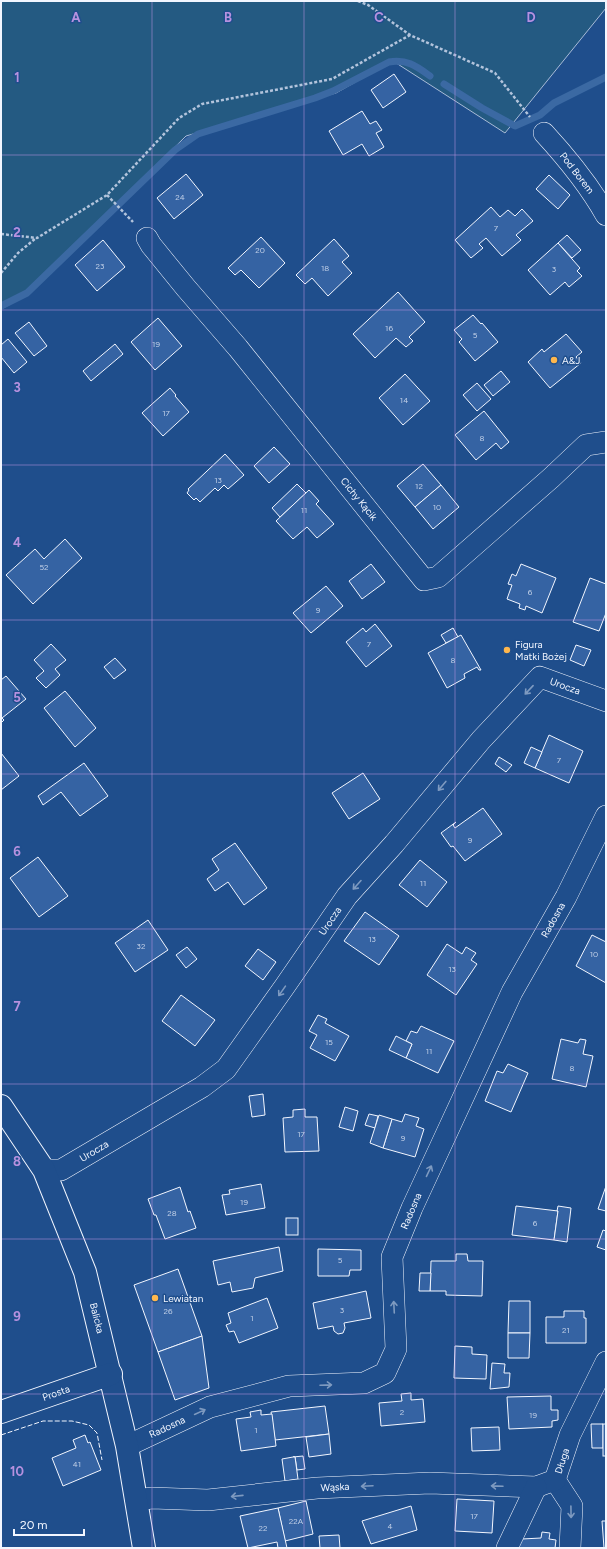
<svg xmlns="http://www.w3.org/2000/svg" width="607" height="1549" viewBox="0 0 607 1549" font-family="Figtree,sans-serif">
	<rect width="100%" height="100%" fill="#1f4e8c"/>
	<path fill="#245a82" stroke="#a8bbd7" d="M1,1h605v7l-101,125 -112,-72 -57,32 -150,43 -164,162 -21,11z"/>
	<g fill="none" stroke-linecap="round" stroke-linejoin="round">
		<g stroke="#3b69a3" stroke-width="7">
			<path d="M444,84l38,24 33,18 25,-11 14,-12 52,-26"/>
			<path d="M1,306l26,-13 148,-143 23,-16 117,-36 18,-7 56,-29c18,-3 27,4 41,14"/>
		</g>
	</g>
	<g fill="#3563a3" stroke="#f2f6ff">
		<path d="M394,74l12,18 -23,16 -12,-18z"/>
		<path d="M362,111l8,13 6,-3 6,9 -6,3 8,14 -15,9 -7,-12 -19,11 -14,-24z"/>
		<path d="M186,174l17,21 -29,24 -17,-21z"/>
		<path d="M549,175l21,20 -12,14 -22,-20z"/>
		<path d="M491,207l9,10 8,-7 7,6 7,-7 11,12 -17,14 5,5 -19,16 -16,-18 -7,6 4,4 -12,10 -16,-18z"/>
		<path d="M567,235l14,15 -9,8 -14,-15z"/>
		<path d="M261,237l24,26 -26,25 -18,-18 -6,5 -7,-7z"/>
		<path d="M334,239l15,17 -7,6 10,11 -24,23 -16,-18 -7,6 -9,-9z"/>
		<path d="M103,240l22,27 -28,24 -22,-26z"/>
		<path d="M558,243l22,25 -3,3 5,5 -13,11 -4,-5 -15,13 -22,-25z"/>
		<path d="M398,292l27,30 -16,15 4,4 -7,6 -10,-9 -21,20 -22,-24z"/>
		<path d="M473,315l8,9 1,-1 16,19 -23,19 -16,-19 3,-3 -8,-9z"/>
		<path d="M158,318l24,28 -27,24 -24,-28z"/>
		<path d="M29,322l18,24 -13,10 -19,-23z"/>
		<path d="M566,334l16,18 -6,5 5,6 -31,25 -22,-26 14,-13 2,3z"/>
		<path d="M8,339l19,23 -13,11 -13,-16v-12z"/>
		<path d="M115,344l8,10 -32,27 -8,-10z"/>
		<path d="M501,371l9,11 -17,14 -9,-11z"/>
		<path d="M405,374l25,27 -27,24 -24,-27z"/>
		<path d="M477,383l14,16 -14,12 -14,-16z"/>
		<path d="M170,388l6,7 -1,1 14,16 -26,24 -21,-23z"/>
		<path d="M484,411l25,31 -8,7 -5,-6 -20,17 -21,-25z"/>
		<path d="M274,447l16,17 -21,19 -15,-17z"/>
		<path d="M225,454l19,21 -16,14 -4,-4 -6,6 -3,-3 -15,14 -4,-4 -2,2 -7,-7 2,-3 -1,-1z"/>
		<path d="M423,464l18,21 -26,22 -18,-21z"/>
		<path d="M297,484l9,9 -26,24 -8,-9z"/>
		<path d="M441,485l18,22 -26,22 -18,-22z"/>
		<path d="M309,490l10,11 -3,3 18,20 -17,14 -10,-11 -14,12 -17,-18z"/>
		<path d="M65,539l17,19 -49,46 -27,-29 29,-26 9,10z"/>
		<path d="M371,564l14,18 -23,17 -13,-18z"/>
		<path d="M521,564l35,14 -14,35 -16,-7 -1,4 -6,-2 1,-4 -13,-5 5,-14 -4,-1 4,-10 4,2z"/>
		<path d="M590,578l16,6v29l-7,18 -26,-9z"/>
		<path d="M326,586l17,20 -32,27 -18,-20z"/>
		<path d="M375,624l17,22 -26,21 -20,-25 17,-14 3,4z"/>
		<path d="M453,628l5,9 -12,6 -5,-8z"/>
		<path d="M461,635l20,35h-2l-2,-3 -13,7 1,4 -18,10 -19,-35z"/>
		<path d="M51,644l15,16 -11,9 5,6 -14,13 -10,-10 8,-7 -10,-11z"/>
		<path d="M576,645l15,5 -7,16 -14,-6z"/>
		<path d="M115,658l11,12 -12,9 -10,-12z"/>
		<path d="M6,676l20,23 -24,19 2,2 -3,3v-43z"/>
		<path d="M65,691l31,37 -21,19 -31,-39z"/>
		<path d="M549,735l34,16 -14,32 -34,-15z"/>
		<path d="M531,747l11,5 -7,16 -11,-5z"/>
		<path d="M1,753l18,23 -18,14z"/>
		<path d="M499,757l13,8 -6,7 -11,-8z"/>
		<path d="M84,763l24,33 -28,20 -19,-24 -18,13 -5,-9z"/>
		<path d="M363,773l17,26 -31,20 -17,-26z"/>
		<path d="M483,808l19,26 -37,27 -12,-15 -2,1 -10,-14 15,-11 -3,3 2,3z"/>
		<path d="M235,843l32,45 -23,17 -16,-23 -13,9 -8,-12 12,-9 -7,-11z"/>
		<path d="M38,857l30,39 -29,21 -29,-39z"/>
		<path d="M420,860l27,22 -20,25 -28,-22z"/>
		<path d="M365,912l34,24 -20,29 -35,-24z"/>
		<path d="M148,920l20,30 -33,22 -20,-29z"/>
		<path d="M592,935l14,7v41l-30,-17z"/>
		<path d="M447,944l15,10 4,-7 10,6 -5,7 6,4 -21,31 -29,-20z"/>
		<path d="M187,947l10,12 -11,9 -10,-13z"/>
		<path d="M258,949l18,13 -13,18 -18,-14z"/>
		<path d="M181,995l34,25 -20,26 -33,-25z"/>
		<path d="M318,1015l9,4 -2,4 24,13 -14,25 -25,-13 7,-13 -8,-4z"/>
		<path d="M421,1026l33,15 -16,32 -32,-15 6,-14 -6,-3 5,-10 6,2z"/>
		<path d="M396,1036l16,8 -6,14 -17,-8z"/>
		<path d="M561,1039l17,4 2,-4 6,1 -3,14 10,2 -7,31 -34,-8z"/>
		<path d="M508,1064l20,9 -17,39 -26,-11 12,-30 6,2z"/>
		<path d="M263,1094l2,21 -13,2 -3,-21z"/>
		<path d="M345,1107l13,4 -5,20 -14,-4z"/>
		<path d="M305,1109v8h12l2,34 -34,1 -2,-34 10,-1v-7z"/>
		<path d="M369,1114l9,2 -3,12 -10,-3z"/>
		<path d="M405,1114l14,4 -3,8 8,3 -9,28 -32,-9 9,-29 10,3z"/>
		<path d="M379,1115l13,4 -9,29 -13,-5z"/>
		<path d="M261,1184l4,24 -39,7 -4,-20 8,-1 -1,-4z"/>
		<path d="M606,1186v25l-8,-2z"/>
		<path d="M180,1187l8,25 2,-1 6,17 -31,11 -9,-24h-2l-6,-16z"/>
		<path d="M516,1206l42,5 -4,29 -42,-5z"/>
		<path d="M558,1206l13,2 -4,34 -13,-2 4,-29h-1z"/>
		<rect x="286" y="1218" width="12" height="17"/>
		<path d="M603,1230l3,1v19l-9,-3z"/>
		<path d="M279,1247l4,24 -28,7 -2,10 -21,4 -2,-10 -12,3 -5,-24z"/>
		<path d="M318,1249l43,1v20h-11l-1,6h-31z"/>
		<path d="M456,1254h11l1,7h15l-1,35 -36,-1v-4h-16l1,-30h25z"/>
		<path d="M178,1269l24,67 -44,16 -24,-67z"/>
		<path d="M420,1273h11l-1,18h-11z"/>
		<path d="M366,1291l5,27 -27,5 1,5 -2,5 -5,1 -4,-3 -1,-5 -15,3 -5,-26z"/>
		<path d="M267,1298l11,30 -39,15 -5,-12 -5,1 -3,-7 5,-2 -3,-10z"/>
		<path d="M509,1301h21v32h-22z"/>
		<path d="M564,1311h20v7h2v25h-40v-26h18z"/>
		<path d="M508,1333h22l-1,25h-21z"/>
		<path d="M202,1336l7,52 -34,12 -17,-48z"/>
		<path d="M455,1346l17,1v7l15,1 -1,24 -32,-1z"/>
		<path d="M492,1363l13,1 -1,9h6l-1,14 -19,2z"/>
		<path d="M411,1393v7l12,-1 2,23 -44,4 -2,-23 23,-2 -1,-7z"/>
		<path d="M551,1396v14h7v10l-6,1v6l-43,2 -2,-32z"/>
		<path d="M325,1406l4,28 -54,6 -4,-28z"/>
		<path d="M261,1410v5l11,-1 4,32 -35,5 -5,-32 15,-2 -1,-5z"/>
		<path d="M591,1424h12v24h-11z"/>
		<rect x="603" y="1424" width="3" height="32"/>
		<path d="M499,1427l1,23 -28,1 -1,-23z"/>
		<path d="M329,1434l2,20 -22,3 -3,-20z"/>
		<path d="M85,1435l3,8 2,-1 11,28 -38,16 -11,-28 24,-10 -3,-8z"/>
		<path d="M303,1456l2,13 -8,1 -2,-13h-2z"/>
		<path d="M293,1457h2l3,22 -13,2 -3,-22z"/>
		<path d="M457,1499l37,2 -2,32 -37,-2z"/>
		<path d="M306,1501l7,33 -28,7 -7,-33z"/>
		<path d="M411,1506l6,24 -46,14 -9,-23z"/>
		<path d="M278,1508l9,40h-9l-1,-6 -29,6 -8,-32z"/>
		<path d="M602,1521h4v27h-2z"/>
		<path d="M542,1532l8,1 -1,6 7,1 -1,8h-38l5,-9 19,-1z"/>
		<path d="M339,1535l1,13h-20l-1,-12z"/>
	</g>
	<g fill="none" stroke-linecap="round" stroke-linejoin="round">
		<g stroke="#f2f6ff" stroke-width="22">
			<g id="street">
				<path d="M544,133c23,25 45,52 62,82"/>
				<path d="M147,238l4,7 35,43 52,60 186,232 14,-3 113,-99 35,-33 20,-3"/>
				<path d="M44,1170h17l141,-83 24,-18 59,-83 62,-90 47,-52 87,-104 59,-63 66,24"/>
				<path d="M127,1446l83,-39 79,-21 75,-3 21,-10 11,-24 -4,-92 20,-49 100,-216 54,-95 40,-81"/>
				<path d="M555,1480l17,26 -2,42"/>
				<path d="M136,1500l16,-2 56,2 109,-12 113,-5 106,4 19,-7 15,-45 36,-73"/>
				<path d="M507,1548l29,-61"/>
			</g>
		</g>
		<g stroke="#f2f6ff" stroke-width="24">
			<g id="secondary">
				<path d="M1,1106l43,64 41,102 42,174 17,102"/>
				<path d="M1,1412l110,-38"/>
			</g>
		</g>
		<g stroke="#b3c4dc" stroke-width="2.5" stroke-dasharray="3 2" stroke-linecap="butt">
			<path d="M358,1l10,4 42,30 85,38 35,44"/>
			<path d="M107,195l26,27"/>
			<path d="M1,234l36,4 70,-43 72,-77 23,-14 130,-25 78,-44"/>
			<path d="M1,273l17,-20 18,-15"/>
		</g>
		<use href="#street" stroke="#1f4e8c" stroke-width="21"/>
		<use href="#secondary" stroke="#1f4e8c" stroke-width="22"/>
		<path stroke="#f2f6ff" stroke-width="1" stroke-dasharray="5 2" stroke-linecap="butt" d="M1,1435l42,-14h29l17,4 8,8 5,27"/>
	</g>
	<defs><path id="oneway-shaft" d="M-6 0H5M1.5-3L5.5 0L1.5 3" fill="none" stroke-width="1.6" stroke-linecap="round" stroke-linejoin="round"/></defs>
	<g stroke="#7e9ac0">
		<use href="#oneway-shaft" transform="translate(529 690) rotate(133)"/>
		<use href="#oneway-shaft" transform="translate(442 786) rotate(130)"/>
		<use href="#oneway-shaft" transform="translate(357 885) rotate(132)"/>
		<use href="#oneway-shaft" transform="translate(282 991) rotate(125)"/>
		<use href="#oneway-shaft" transform="translate(429 1171) rotate(-65)"/>
		<use href="#oneway-shaft" transform="translate(394 1307) rotate(-93)"/>
		<use href="#oneway-shaft" transform="translate(326 1385) rotate(-2)"/>
		<use href="#oneway-shaft" transform="translate(200 1412) rotate(-25)"/>
		<use href="#oneway-shaft" transform="translate(367 1486) rotate(177)"/>
		<use href="#oneway-shaft" transform="translate(497 1486) rotate(-178)"/>
		<use href="#oneway-shaft" transform="translate(237 1496) rotate(174)"/>
		<use href="#oneway-shaft" transform="translate(571 1512) rotate(89)"/>
	</g>
	<path fill="none" stroke="#b691df" stroke-width="1" stroke-opacity="0.55" d="M152,1v1547M304,1v1547M455,1v1547M1,155h605M1,310h605M1,465h605M1,620h605M1,774h605M1,929h605M1,1084h605M1,1239h605M1,1394h605"/>
	<g fill="#ffb74d" stroke="#1f4e8c" stroke-width="1.5">
		<circle cx="554" cy="360" r="4"/>
		<circle cx="507" cy="650" r="4"/>
		<circle cx="155" cy="1298" r="4"/>
	</g>
	<g text-anchor="middle" dominant-baseline="central" stroke-width="3" stroke-linejoin="round" paint-order="stroke">
		<g font-size="8" fill="#c3d1e8">
			<text x="180" y="197">24</text>
			<text x="496" y="228">7</text>
			<text x="260" y="250">20</text>
			<text x="100" y="266">23</text>
			<text x="325" y="268">18</text>
			<text x="554" y="269">3</text>
			<text x="389" y="328">16</text>
			<text x="475" y="335">5</text>
			<text x="156" y="344">19</text>
			<text x="404" y="400">14</text>
			<text x="166" y="413">17</text>
			<text x="482" y="438">8</text>
			<text x="218" y="480">13</text>
			<text x="419" y="486">12</text>
			<text x="437" y="507">10</text>
			<text x="304" y="510">11</text>
			<text x="44" y="567">52</text>
			<text x="530" y="592">6</text>
			<text x="318" y="610">9</text>
			<text x="369" y="644">7</text>
			<text x="453" y="660">8</text>
			<text x="559" y="760">7</text>
			<text x="470" y="840">9</text>
			<text x="423" y="883">11</text>
			<text x="372" y="939">13</text>
			<text x="141" y="946">32</text>
			<text x="594" y="954">10</text>
			<text x="452" y="969">13</text>
			<text x="329" y="1042">15</text>
			<text x="429" y="1051">11</text>
			<text x="572" y="1068">8</text>
			<text x="301" y="1134">17</text>
			<text x="403" y="1138">9</text>
			<text x="244" y="1202">19</text>
			<text x="172" y="1213">28</text>
			<text x="535" y="1223">6</text>
			<text x="340" y="1260">5</text>
			<text x="342" y="1310">3</text>
			<text x="168" y="1311">26</text>
			<text x="252" y="1318">1</text>
			<text x="566" y="1330">21</text>
			<text x="402" y="1412">2</text>
			<text x="533" y="1415">19</text>
			<text x="256" y="1430">1</text>
			<text x="77" y="1464">41</text>
			<text x="474" y="1516">17</text>
			<text x="296" y="1521">22A</text>
			<text x="390" y="1526">4</text>
			<text x="263" y="1528">22</text>
		</g>
		<g font-size="10" fill="#f2f6ff" stroke="#1f4e8c">
			<text transform="translate(577 173) rotate(52)">Pod Borem</text>
			<text transform="translate(359 499) rotate(51)">Cichy Kącik</text>
			<text transform="translate(565 686) rotate(20)">Urocza</text>
			<text transform="translate(553 920) rotate(-61)">Radosna</text>
			<text transform="translate(330 921) rotate(-56)">Urocza</text>
			<text transform="translate(94 1151) rotate(-31)">Urocza</text>
			<text transform="translate(411 1211) rotate(-67)">Radosna</text>
			<text transform="translate(97 1318) rotate(76)">Balicka</text>
			<text transform="translate(56 1393) rotate(-19)">Prosta</text>
			<text transform="translate(167 1427) rotate(-25)">Radosna</text>
			<text transform="translate(562 1461) rotate(-72)">Długa</text>
			<text transform="translate(335 1487) rotate(-3)">Wąska</text>
		</g>
		<g font-size="10" fill="#f2f6ff" stroke="#1f4e8c" text-anchor="start">
			<text x="562" y="360">A&amp;J</text>
			<text x="515" y="644">Figura<tspan x="515" dy="12">Matki Bożej</tspan></text>
			<text x="163" y="1298">Lewiatan</text>
		</g>
	</g>
	<g font-size="13" text-anchor="middle" font-weight="bold" fill="#b691df" stroke="#1f4e8c" stroke-width="3" stroke-linejoin="round" paint-order="stroke">
		<text x="76" y="22">A</text>
		<text x="228" y="22">B</text>
		<text x="379" y="22">C</text>
		<text x="531" y="22">D</text>
		<text x="17" y="82">1</text>
		<text x="17" y="237">2</text>
		<text x="17" y="392">3</text>
		<text x="17" y="547">4</text>
		<text x="17" y="702">5</text>
		<text x="17" y="856">6</text>
		<text x="17" y="1011">7</text>
		<text x="17" y="1166">8</text>
		<text x="17" y="1321">9</text>
		<text x="17" y="1476">10</text>
	</g>
	<rect width="607" height="1549" fill="none" stroke="#f2f6ff" stroke-width="4"/>
	<path d="M14 1529v6h70v-6" fill="none" stroke="#f2f6ff" stroke-width="2"/>
	<text x="20" y="1529" font-size="12" fill="#f2f6ff" stroke="#1f4e8c" stroke-width="3" paint-order="stroke">20 m</text>
</svg>
